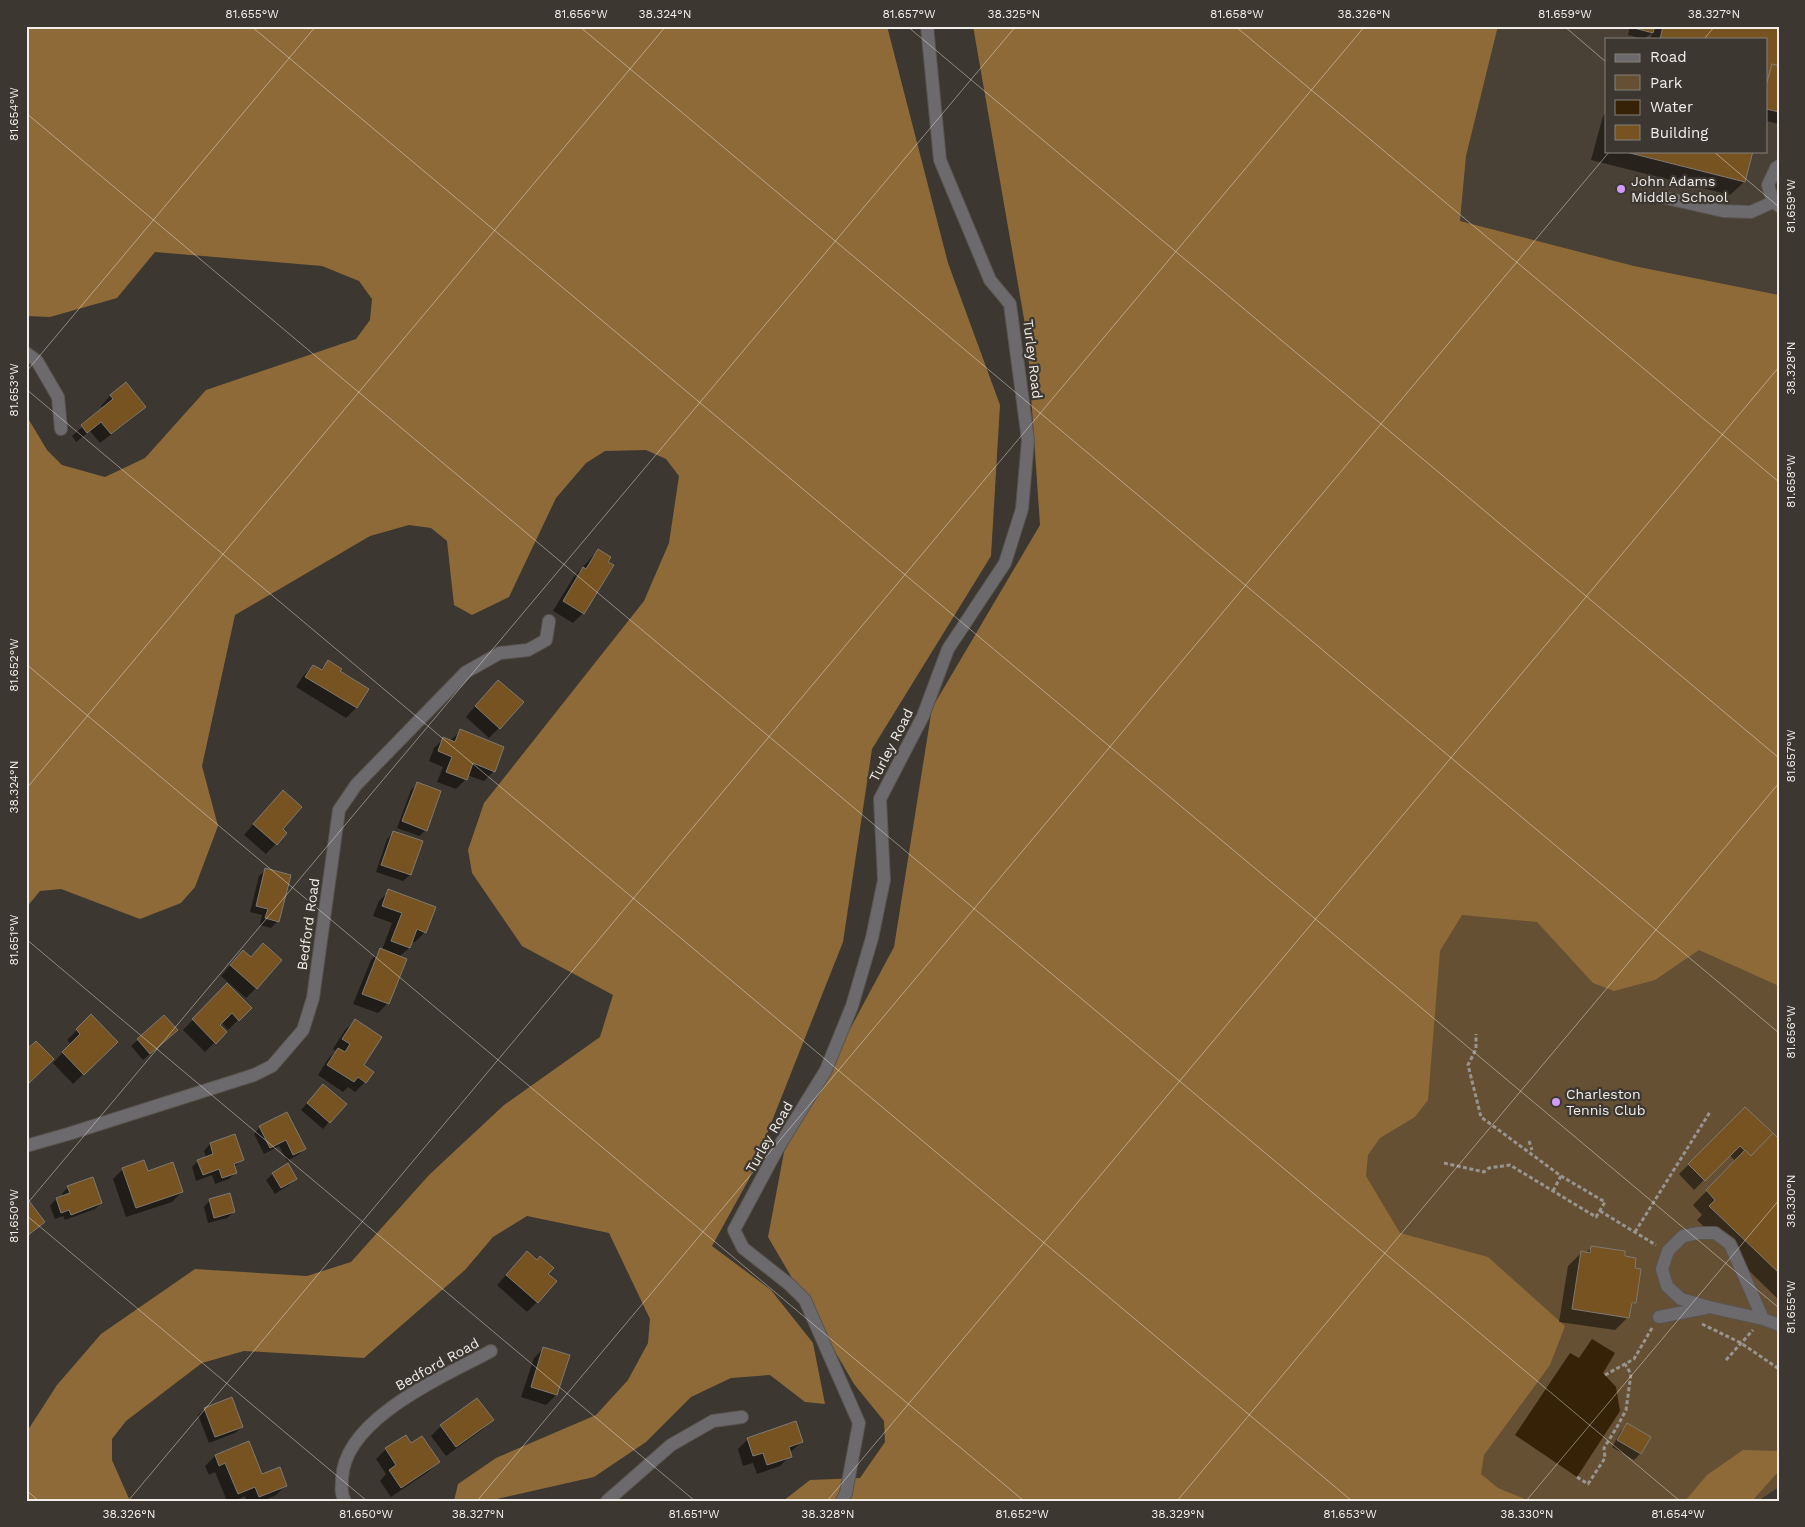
<svg xmlns="http://www.w3.org/2000/svg" width="1805" height="1527" viewBox="0 0 1805 1527" font-family="'Work Sans',sans-serif">
	<rect width="100%" height="100%" fill="#3c3730"/>
	<path fill="#494135" fill-rule="evenodd" d="M1498,26h281v269l-145,-29 -174,-45 6,-65zM1606,39h160v112h-160z"/>
	<path fill="#655034" d="M1375,844l404,115v528l-21,14h-360l-88,-257z"/>
	<g fill="#8e6a38">
		<path d="M28,26h859l61,237 52,142 -9,151 -119,193 -29,193 -94,237 -37,67 59,44 42,53 12,61 -20,-2 -35,-27 -39,3 -40,19 -45,45 -52,35 -106,24h-34l4,-17 38,-26 100,-43 32,-35 20,-37 2,-24 -41,-86 -82,-17 -34,21 -28,33 -101,88 -120,-7 -42,12 -76,58 -14,18v21l18,41h-104v-68l31,-48 44,-51 94,-65 112,7 44,-14 78,-87 75,-70 96,-68 13,-42 -91,-49 -50,-73 -4,-23 16,-47 160,-202 25,-58 10,-67 -13,-17 -20,-9 -41,1 -19,12 -30,35 -47,99 -37,18 -18,-10 -7,-64 -16,-13 -22,-3 -39,11 -135,79 -33,151 16,60 -23,61 -14,16 -41,16 -79,-30 -21,2 -14,17v-493l21,35 15,15 43,12 40,-19 61,-68 150,-51 14,-19 2,-21 -13,-18 -37,-15 -167,-14 -38,46 -67,19 -24,-1v-289z"/>
		<path d="M973,26h525l-32,130 -6,65 174,45 145,29v691l-80,-36 -44,30 -41,11 -21,-8 -56,-61 -75,-7 -22,36 -12,149 -13,17 -35,21 -12,17 -2,21 34,57 88,24 77,69 -15,39 -66,90 -3,19 17,14 32,13h-747l27,-21 50,-2 25,-36 -1,-21 -30,-37 -86,-147 16,-85 110,-205 38,-239 108,-183 -13,-189z"/>
		<path d="M1743,1450l36,1 -1,21 -26,29h-67l22,-26z"/>
	</g>
	<path fill="#352207" d="M1592,1339l23,14 -12,20 13,14 4,24 -43,66 -62,-42 55,-82 9,5z"/>
	<g fill="#0007">
		<path d="M1630,26h149v98l-13,-3v-82h-116l2,-6 -8,6 -16,-4z"/>
		<path d="M1606,113v38h146l-8,31 -14,13 -139,-35 12,-44z"/>
		<path d="M110,396l34,11 -10,10 -34,26 -10,-12 -14,11 -4,-6 31,-27 -2,-3z"/>
		<path d="M598,550l-15,63 -10,10 -20,-12 20,-33z"/>
		<path d="M328,662l11,10 28,17 -11,19 -10,10 -50,-31 7,-11 10,-10 7,4z"/>
		<path d="M488,691l11,37 -10,10 -23,-21z"/>
		<path d="M460,731l34,40 -10,10 -17,-6 -1,4 -10,10 -19,-7 6,-15 -14,-6 5,-13 10,-10 6,3z"/>
		<path d="M417,784l9,46 -7,6 -22,-8 14,-38z"/>
		<path d="M273,801l8,28 5,4 -20,21 -22,-19z"/>
		<path d="M394,832l27,10 -11,33 -7,6 -27,-9 11,-33z"/>
		<path d="M266,870l12,51 -7,7 -11,-3 2,-10 -12,-3 9,-36z"/>
		<path d="M389,891l36,41 -10,10 -4,-1 -2,7 -10,9 -11,46 -10,10 -25,-9 18,-44 10,-10h1l10,-27 -19,-7 6,-15z"/>
		<path d="M263,945l-7,43 -10,10 -25,-22 12,-14 17,-4z"/>
		<path d="M227,985l23,23 -22,22 -7,-8 -3,3 7,7 -20,20 -22,-22z"/>
		<path d="M91,1016l25,26 -43,42 -20,-21 18,-19 -4,-4z"/>
		<path d="M164,1016l6,20 -27,24 -12,-14z"/>
		<path d="M355,1021l10,61 -10,10 -7,-5 -5,5 -25,-17 10,-16 8,-8 -3,-2 12,-19z"/>
		<path d="M317,1092l28,12 -22,25 -22,-19z"/>
		<path d="M1745,1109l34,31v160l-82,-80 5,-5 -9,-10 43,-44 -7,-6 -35,35 -15,-16z"/>
		<path d="M260,1127l44,22 -6,6 -11,6 -8,-15 -15,8 -10,-20z"/>
		<path d="M234,1136l8,24 -8,7 2,5 -7,7 -14,5 -3,-9 -16,6 -4,-14 6,-6 8,-3 -2,-7 6,-7z"/>
		<path d="M123,1169l24,3 35,20 -10,10 -46,15 -13,-38z"/>
		<path d="M273,1174l23,4 -7,7 -14,9 -9,-14z"/>
		<path d="M68,1187l33,16 -6,6 -30,11 -2,-4 -8,3 -5,-13 6,-7 7,-2 -1,-3z"/>
		<path d="M210,1200l24,12 -7,6 -19,5 -4,-16z"/>
		<path d="M1592,1247l43,55 -5,5 -2,10 -13,13 -56,-8 9,-56 13,-13h5z"/>
		<path d="M517,1263l30,11 -10,28 -10,10 -30,-27z"/>
		<path d="M544,1348l12,47 -10,10 -25,-8 13,-39z"/>
		<path d="M205,1409l37,18 -7,6 -26,10 -11,-28z"/>
		<path d="M492,1420l-10,10 -36,26 -15,-20 10,-10z"/>
		<path d="M1628,1424l22,14 -10,16 -6,6 -22,-13 9,-16z"/>
		<path d="M748,1439l54,3 -13,11 1,3 -10,10 -23,8 -4,-11 -10,3 -5,-17z"/>
		<path d="M249,1443l13,32 24,10 -10,10 -13,6h-16l-2,-5 -11,5h-7l-12,-29 -6,3 -4,-9 10,-10z"/>
		<path d="M411,1445l27,17 -10,10 -37,25 -11,-16 6,-7 -10,-15 10,-10z"/>
	</g>
	<g fill="#765320" stroke="#7f7972">
		<path d="M1634,26h21l-2,7 -19,-5z"/>
		<path d="M1663,26h116v40l-7,-2 -6,22v-47h-106z"/>
		<path d="M1772,64l7,2v46l-13,-3v-23z"/>
		<path d="M1622,151h131l-8,31z"/>
		<path d="M126,382l20,25 -35,27 -10,-12 -14,11 -6,-8 32,-26 -3,-4z"/>
		<path d="M598,549l13,8 -3,5 6,3 -30,49 -21,-13 20,-34 3,2z"/>
		<path d="M328,660l14,9 -2,2 29,18 -12,19 -52,-31 8,-12 9,5z"/>
		<path d="M498,680l26,22 -24,27 -25,-23z"/>
		<path d="M460,729l44,18 -9,25 -22,-9 -6,17 -21,-8 6,-15 -14,-6 5,-14 12,5z"/>
		<path d="M417,782l24,9 -14,40 -25,-10z"/>
		<path d="M283,790l19,17 -19,22 4,4 -10,12 -24,-21z"/>
		<path d="M393,831l30,10 -12,34 -30,-10z"/>
		<path d="M265,868l26,7 -12,47 -14,-4 3,-9 -12,-3z"/>
		<path d="M388,889l48,18 -10,26 -9,-4 -7,19 -19,-7 11,-28 -20,-7z"/>
		<path d="M263,943l19,17 -25,29 -27,-24 13,-15 8,7z"/>
		<path d="M380,948l27,11 -18,45 -27,-10z"/>
		<path d="M227,983l25,25 -13,13 -7,-8 -12,12 7,7 -11,12 -24,-25z"/>
		<path d="M91,1014l27,28 -34,33 -22,-23 18,-18 -4,-5z"/>
		<path d="M164,1015l14,15 -28,24 -13,-15z"/>
		<path d="M355,1019l27,18 -18,28 10,7 -8,11 -8,-6 -4,5 -27,-17 11,-17 7,4 5,-8 -8,-5z"/>
		<path d="M36,1041l18,18 -28,27v-36z"/>
		<path d="M323,1084l24,20 -17,19 -23,-20z"/>
		<path d="M1745,1107l28,26 -22,23 -11,-10 -35,35 -17,-17z"/>
		<path d="M287,1112l19,37 -13,6 -7,-15 -16,8 -11,-22z"/>
		<path d="M1773,1133l6,6v134l-70,-67 6,-6 -9,-10 39,-40 6,6z"/>
		<path d="M235,1134l9,26 -10,4 3,9 -15,5 -3,-9 -16,6 -6,-15 16,-6 -3,-11z"/>
		<path d="M144,1160l4,11 25,-9 10,30 -47,16 -14,-40z"/>
		<path d="M288,1163l9,16 -16,9 -9,-15z"/>
		<path d="M93,1177l9,26 -31,12 -2,-5 -8,3 -5,-15 14,-5 -3,-7z"/>
		<path d="M230,1193l5,19 -21,6 -5,-19z"/>
		<path d="M26,1197l19,25 -18,14 -1,-1z"/>
		<path d="M1591,1246l34,5v5l11,2 -1,10 6,1 -5,34h-4l-3,15 -57,-9 9,-58 9,2z"/>
		<path d="M527,1251l10,9 3,-4 14,12 -6,6 9,7 -19,22 -32,-28z"/>
		<path d="M543,1347l27,8 -13,40 -26,-8z"/>
		<path d="M232,1397l11,30 -28,10 -11,-29z"/>
		<path d="M477,1398l17,22 -38,27 -16,-22z"/>
		<path d="M796,1421l7,21 -14,5 3,10 -25,8 -4,-12 -10,3 -6,-18z"/>
		<path d="M1627,1423l24,14 -10,17 -24,-14z"/>
		<path d="M406,1435l5,8 11,-7 18,26 -39,26 -12,-18 7,-5 -11,-17z"/>
		<path d="M249,1441l13,33 18,-7 7,19 -28,11 -4,-10 -17,7 -13,-31 -6,3 -4,-11z"/>
	</g>
	<g fill="none" stroke-linecap="round" stroke-linejoin="round">
		<g stroke="#59544e" stroke-width="14">
			<g id="minor">
				<path d="M1779,166l-3,2 -8,17 5,17 6,4"/>
				<path d="M1666,198l57,13 28,1 22,-10"/>
				<path d="M26,353l11,8 21,36 3,32"/>
				<path d="M26,1146l42,-12 186,-59 18,-9 31,-36 10,-32 26,-188 17,-25 110,-113 34,-19 28,-3 18,-10 3,-19"/>
				<path d="M1659,1317l47,-9"/>
				<path d="M1763,1319l-33,-75 -15,-11h-16l-16,3 -15,15 -6,18 5,17 14,13 28,8 54,12 16,6"/>
				<path d="M345,1501c-5,-7 -3,-15 -3,-22 2,-61 103,-103 149,-128"/>
				<path d="M607,1501l64,-56 42,-24 29,-4"/>
				<path d="M842,1501l4,-8 13,-70 -54,-123 -15,-15 -47,-37 -9,-18 44,-82 48,-78 26,-64 20,-68 12,-58 -4,-81 43,-83 25,-67 57,-86 17,-54 6,-69 -18,-136 -20,-24 -50,-120 -13,-134"/>
			</g>
		</g>
		<g stroke="#98948f" stroke-width="3" stroke-dasharray="4 2.5" stroke-linecap="butt">
			<path d="M1529,1141l3,9"/>
			<path d="M1444,1163l40,9 5,-4 21,-3 86,52 9,-15 -44,-26 -80,-59 -13,-52 8,-16v-15"/>
			<path d="M1553,1191l8,-15"/>
			<path d="M1600,1211l56,34"/>
			<path d="M1635,1232l75,-120"/>
			<path d="M1702,1324l39,19 38,26"/>
			<path d="M1726,1360l27,-30"/>
			<path d="M1605,1375l29,-16 18,-31"/>
			<path d="M1577,1477l11,7 17,-26 -1,-10 13,-21 9,-17 5,-36 -6,-10"/>
		</g>
		<use href="#minor" stroke="#6c6a6d" stroke-width="12"/>
	</g>
	<path fill="none" stroke="#f1eeea" stroke-width="1" stroke-opacity="0.45" d="M251,26l1528,1282M579,26l1200,1007M907,26l872,732M1235,26l544,456M1564,26l42,36M1704,39l11,-13M26,113l1654,1388M1713,151l66,56M26,372l290,-346M26,389l1326,1112M26,664l998,837M26,789l640,-763M26,939l669,562M26,1205l990,-1179M26,1215l341,286M26,1490l13,11M128,1501l1237,-1475M477,1501l1133,-1350M827,1501l952,-1134M1177,1501l602,-718M1526,1501l253,-301"/>
	<g fill="#d39cfc" stroke="#3c3730" stroke-width="2">
		<circle cx="1621" cy="189" r="5"/>
		<circle cx="1556" cy="1102" r="5"/>
	</g>
	<g text-anchor="middle" dominant-baseline="central" stroke-width="4.5" stroke-linejoin="round" paint-order="stroke">
		<g font-size="14" fill="#f1eeea" stroke="#3c3730" text-anchor="start">
			<text x="1631" y="181">John Adams<tspan x="1631" dy="16">Middle School</tspan></text>
			<text x="1566" y="1094">Charleston<tspan x="1566" dy="16">Tennis Club</tspan></text>
		</g>
		<g font-size="14" fill="#f1eeea" stroke="#3c3730">
			<text transform="translate(1033 359) rotate(83)">Turley Road</text>
			<text transform="translate(891 745) rotate(-63)">Turley Road</text>
			<text transform="translate(308 924) rotate(-82)">Bedford Road</text>
			<text transform="translate(769 1137) rotate(-60)">Turley Road</text>
			<text transform="translate(437 1364) rotate(-29)">Bedford Road</text>
		</g>
	</g>
	<rect width="1805" height="1527" fill="none" stroke="#3c3730" stroke-width="55"/>
	<rect x="1605" y="38" width="162" height="115" fill="#3c3730" stroke="#84807a"/>
	<rect x="1615" y="54" width="25" height="8" fill="#6c6a6d" stroke="#84807a"/>
	<text x="1650" y="62" font-size="15" fill="#f1eeea">Road</text>
	<rect x="1615" y="75" width="25" height="15" fill="#655034" stroke="#84807a"/>
	<text x="1650" y="88" font-size="15" fill="#f1eeea">Park</text>
	<rect x="1615" y="100" width="25" height="15" fill="#352207" stroke="#84807a"/>
	<text x="1650" y="112" font-size="15" fill="#f1eeea">Water</text>
	<rect x="1615" y="125" width="25" height="15" fill="#765320" stroke="#84807a"/>
	<text x="1650" y="138" font-size="15" fill="#f1eeea">Building</text>
	<rect x="28" y="28" width="1750" height="1472" fill="none" stroke="#f1eeea" stroke-width="2"/>
	<g font-size="12" text-anchor="middle" fill="#f1eeea">
		<text x="252" y="18">81.655°W</text>
		<text x="581" y="18">81.656°W</text>
		<text x="665" y="18">38.324°N</text>
		<text x="909" y="18">81.657°W</text>
		<text x="1014" y="18">38.325°N</text>
		<text x="1237" y="18">81.658°W</text>
		<text x="1364" y="18">38.326°N</text>
		<text x="1565" y="18">81.659°W</text>
		<text x="1714" y="18">38.327°N</text>
		<text transform="translate(14 114) rotate(-90)" y="4">81.654°W</text>
		<text transform="translate(1791 206) rotate(-90)" y="4">81.659°W</text>
		<text transform="translate(1791 368) rotate(-90)" y="4">38.328°N</text>
		<text transform="translate(14 390) rotate(-90)" y="4">81.653°W</text>
		<text transform="translate(1791 481) rotate(-90)" y="4">81.658°W</text>
		<text transform="translate(14 665) rotate(-90)" y="4">81.652°W</text>
		<text transform="translate(1791 756) rotate(-90)" y="4">81.657°W</text>
		<text transform="translate(14 787) rotate(-90)" y="4">38.324°N</text>
		<text transform="translate(14 940) rotate(-90)" y="4">81.651°W</text>
		<text transform="translate(1791 1032) rotate(-90)" y="4">81.656°W</text>
		<text transform="translate(1791 1201) rotate(-90)" y="4">38.330°N</text>
		<text transform="translate(14 1216) rotate(-90)" y="4">81.650°W</text>
		<text transform="translate(1791 1307) rotate(-90)" y="4">81.655°W</text>
		<text x="129" y="1518">38.326°N</text>
		<text x="366" y="1518">81.650°W</text>
		<text x="478" y="1518">38.327°N</text>
		<text x="694" y="1518">81.651°W</text>
		<text x="828" y="1518">38.328°N</text>
		<text x="1022" y="1518">81.652°W</text>
		<text x="1178" y="1518">38.329°N</text>
		<text x="1350" y="1518">81.653°W</text>
		<text x="1527" y="1518">38.330°N</text>
		<text x="1678" y="1518">81.654°W</text>
	</g>
</svg>
